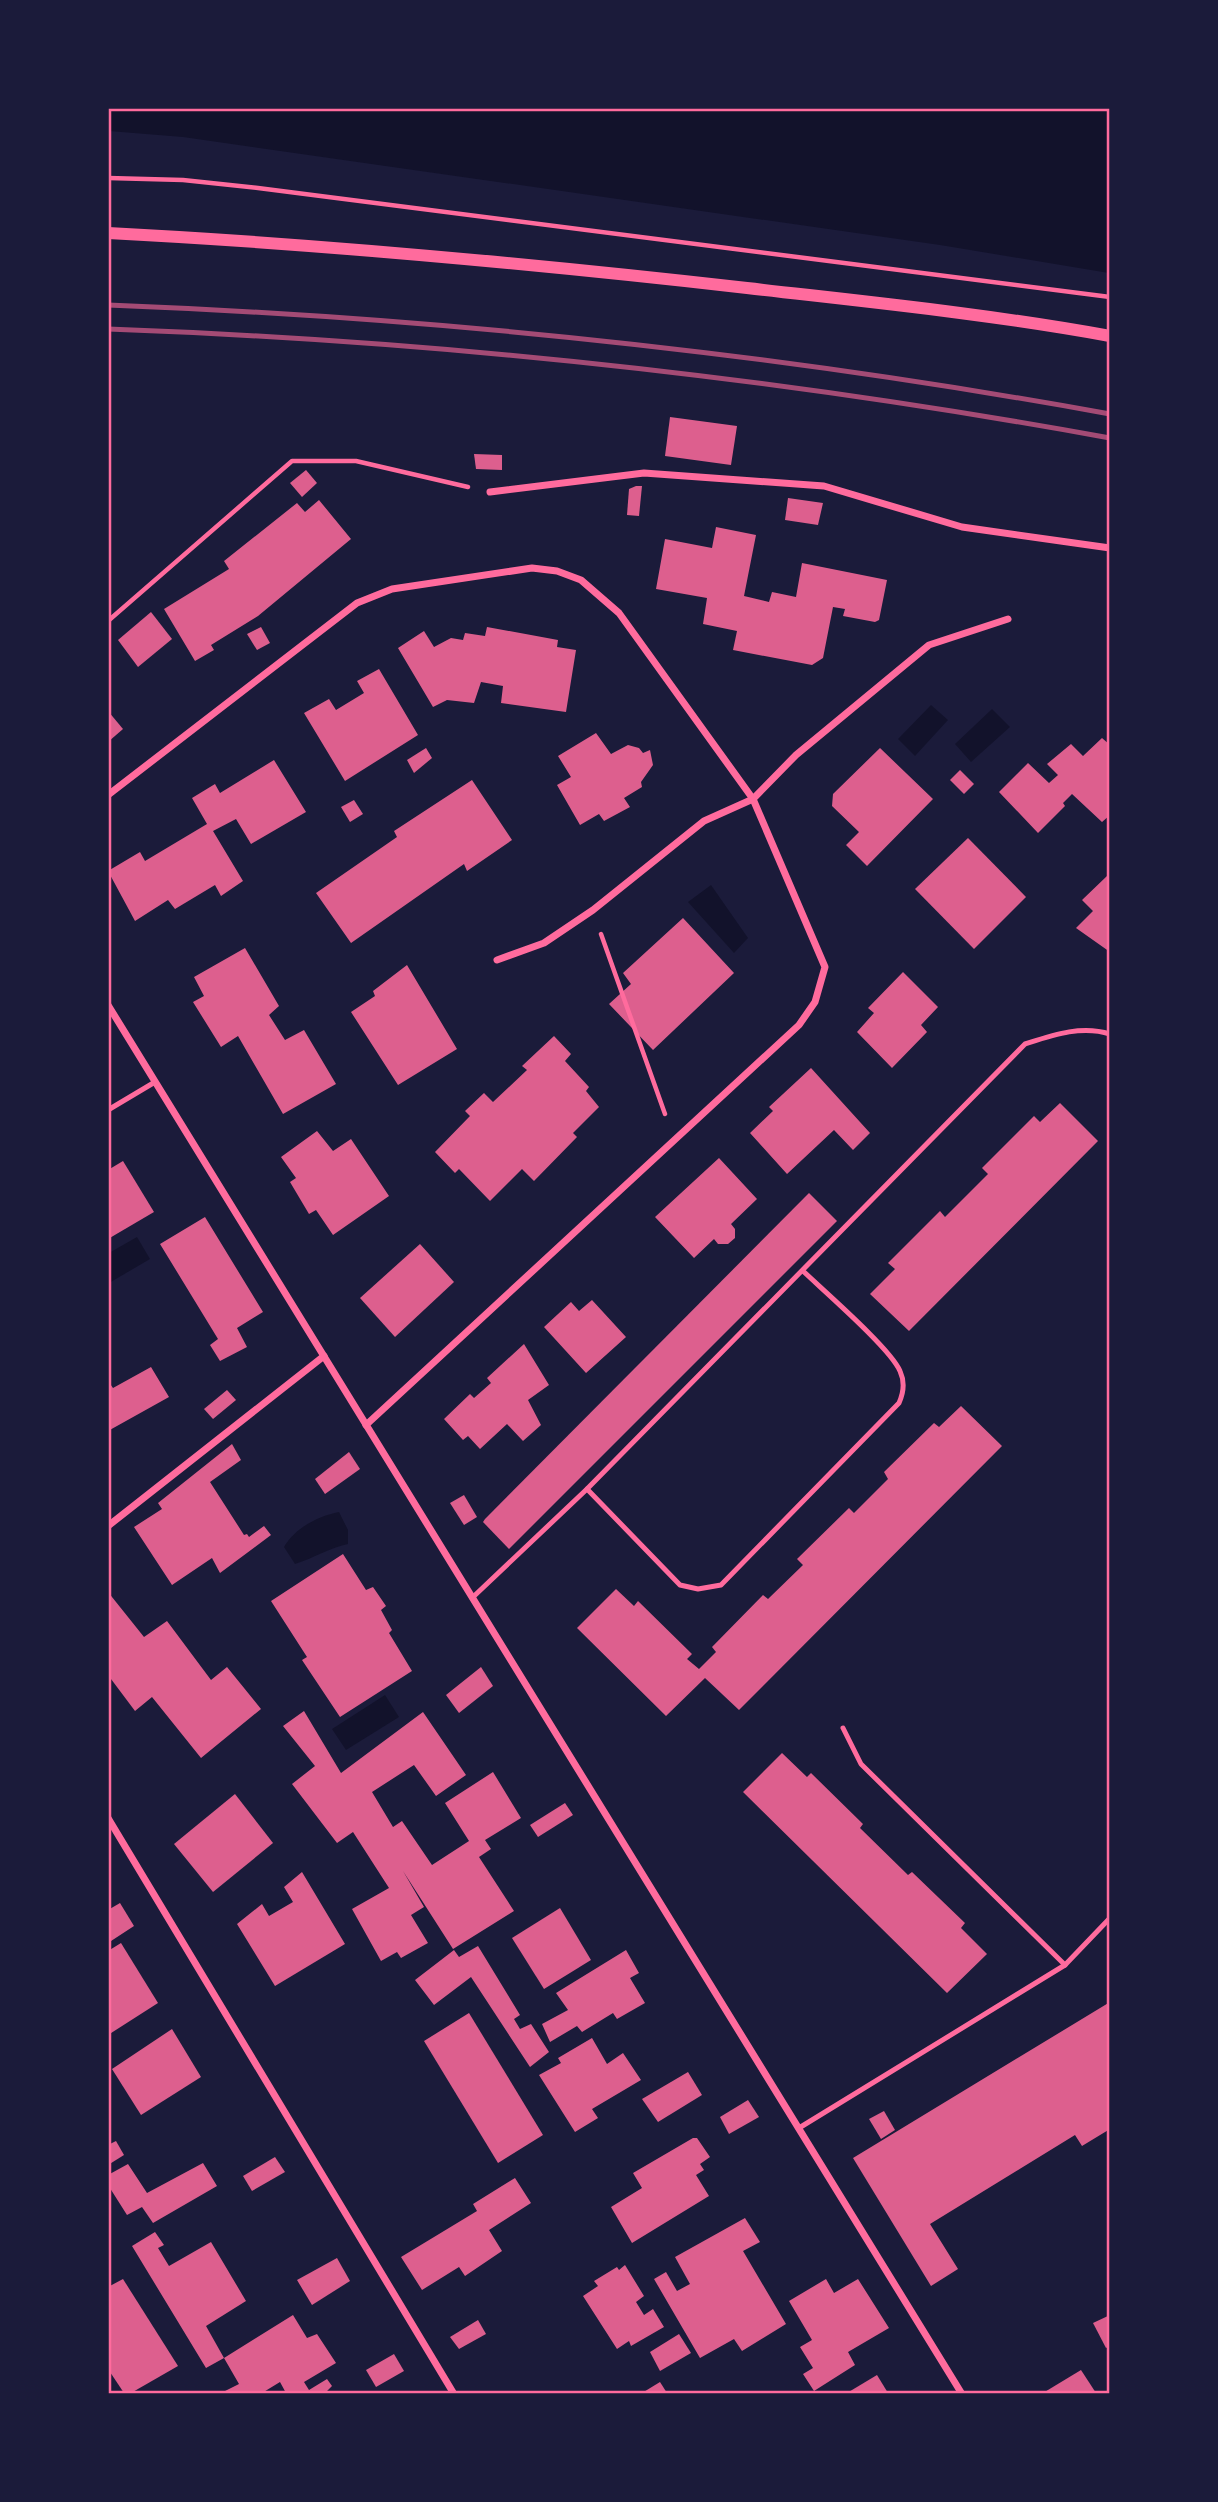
<svg xmlns="http://www.w3.org/2000/svg" width="1218" height="2502" viewBox="0 0 1218 2502" font-family="'Open Sans',sans-serif">
	<rect width="100%" height="100%" fill="#1b1b3a"/>
	<g fill="#12122b">
		<path d="M108,109h1001v164l-169,-28 -757,-108 -74,-6z"/>
		<path d="M931,705l17,15 -33,36 -17,-17z"/>
		<path d="M992,709l18,18 -39,35 -16,-18z"/>
		<path d="M711,885l37,53 -14,15 -46,-51z"/>
		<path d="M137,1237l13,22 -41,24v-30z"/>
		<path d="M339,1512l9,18v14c-19,4 -34,14 -53,20l-11,-17c11,-19 34,-31 55,-35z"/>
		<path d="M385,1695l14,22 -53,33 -14,-21z"/>
	</g>
	<g fill="#dd5f8e">
		<path d="M670,417l67,9 -6,39 -66,-9z"/>
		<path d="M474,454l28,1v15l-26,-1z"/>
		<path d="M306,470l11,13 -15,14 -12,-14z"/>
		<path d="M636,486h6l-3,30 -12,-1 2,-26z"/>
		<path d="M788,498l35,5 -5,22 -33,-5z"/>
		<path d="M319,500l32,39 -93,77 -47,29 3,5 -19,11 -31,-52 65,-40 -5,-8 73,-58 8,9z"/>
		<path d="M716,527l40,8 -12,61 25,6 3,-10 24,5 6,-34 85,17 -8,40 -4,2 -32,-6 2,-7 -12,-2 -10,51 -11,7 -79,-15 4,-19 -34,-7 4,-26 -51,-9 9,-50 47,9z"/>
		<path d="M151,612l21,27 -34,28 -20,-27z"/>
		<path d="M261,627l9,16 -13,7 -10,-16z"/>
		<path d="M487,627l71,13 -1,7 19,3 -10,62 -65,-9 2,-17 -22,-4 -7,21 -27,-3 -14,7 -35,-59 26,-17 10,16 17,-9 12,2 2,-7 20,3z"/>
		<path d="M379,669l39,66 -73,46 -41,-68 25,-14 7,11 28,-17 -7,-12z"/>
		<path d="M108,711l15,18 -15,13z"/>
		<path d="M596,733l15,21 17,-9 11,3 4,5 7,-3 3,15 -12,17 1,5 -18,11 6,9 -26,14 -5,-7 -19,11 -23,-40 14,-8 -13,-21z"/>
		<path d="M1102,738l8,7v70l-8,7 -30,-28 -9,9 2,3 -27,27 -39,-41 29,-29 21,20 9,-8 -11,-11 24,-20 12,12z"/>
		<path d="M426,748l6,10 -18,15 -7,-13z"/>
		<path d="M880,748l53,51 -66,67 -21,-21 13,-13 -27,-26 1,-12z"/>
		<path d="M274,760l32,52 -55,32 -15,-25 -23,12 30,50 -22,15 -6,-11 -40,24 -7,-9 -33,21 -27,-50 32,-19 5,9 62,-37 -15,-26 23,-14 5,9z"/>
		<path d="M960,770l14,14 -10,10 -14,-14z"/>
		<path d="M472,780l40,60 -45,31 -3,-7 -113,79 -35,-50 81,-56 -3,-6z"/>
		<path d="M354,800l9,14 -13,8 -9,-15z"/>
		<path d="M968,838l58,59 -52,52 -59,-60z"/>
		<path d="M1107,876l3,3v73l-34,-24 17,-17 -11,-11z"/>
		<path d="M683,918l51,55 -81,77 -44,-46 22,-20 -8,-11z"/>
		<path d="M245,948l34,58 -10,9 16,25 19,-10 32,54 -53,30 -45,-78 -17,11 -28,-45 11,-6 -10,-19z"/>
		<path d="M407,965l50,84 -59,36 -47,-73 24,-16 -2,-5z"/>
		<path d="M903,972l35,35 -17,18 6,7 -35,36 -35,-36 17,-19 -6,-5z"/>
		<path d="M554,1036l17,18 -6,7 24,26 -3,4 13,16 -26,26 4,4 -43,44 -12,-12 -32,32 -31,-32 -4,4 -20,-21 35,-36 -5,-5 19,-18 9,9 34,-32 -5,-4z"/>
		<path d="M811,1068l59,65 -17,17 -19,-20 -47,44 -37,-41 23,-22 -4,-4z"/>
		<path d="M1060,1103l38,38 -189,190 -39,-37 25,-25 -7,-6 52,-52 5,6 43,-43 -6,-6 52,-52 6,6z"/>
		<path d="M317,1131l16,20 18,-12 38,57 -56,39 -17,-25 -7,4 -19,-32 6,-4 -15,-21z"/>
		<path d="M719,1158l38,41 -26,25 4,5v9l-7,6h-10l-4,-5 -20,19 -39,-41z"/>
		<path d="M123,1161l31,51 -46,27v-69z"/>
		<path d="M809,1193l28,28 -328,328 -26,-27 2,-3z"/>
		<path d="M205,1217l58,95 -26,16 10,19 -27,14 -10,-16 8,-6 -58,-95z"/>
		<path d="M420,1244l34,38 -59,55 -35,-39z"/>
		<path d="M592,1300l34,37 -40,36 -42,-46 27,-25 8,9z"/>
		<path d="M524,1344l25,41 -21,15 13,25 -18,16 -16,-17 -27,25 -12,-13 -5,4 -19,-21 26,-25 4,4 17,-15 -4,-5z"/>
		<path d="M151,1367l18,30 -61,34v-50l5,7z"/>
		<path d="M227,1390l9,10 -23,19 -9,-10z"/>
		<path d="M961,1406l41,40 -263,264 -34,-32 -39,38 -89,-88 39,-39 18,17 4,-5 54,53 -5,5 12,10 17,-17 -4,-5 51,-52 5,4 35,-34 -6,-6 52,-51 5,5 34,-34 -4,-7 50,-49 5,4z"/>
		<path d="M232,1444l9,16 -31,22 34,53 3,-1 2,3 15,-11 7,9 -51,38 -8,-15 -40,27 -38,-58 28,-18 -4,-6z"/>
		<path d="M349,1452l11,17 -35,25 -10,-15z"/>
		<path d="M464,1495l13,22 -13,8 -14,-22z"/>
		<path d="M343,1554l23,36 7,-3 13,19 -5,4 11,20 -3,3 23,38 -72,46 -38,-57 5,-3 -36,-56z"/>
		<path d="M108,1592l36,45 23,-16 44,59 16,-13 34,42 -60,49 -49,-61 -17,14 -27,-36z"/>
		<path d="M481,1667l12,19 -34,27 -13,-18z"/>
		<path d="M304,1711l37,62 82,-61 43,63 -30,21 -22,-31 -42,27 21,35 9,-6 30,44 37,-24 -24,-38 48,-31 28,46 -36,22 6,9 -12,8 35,54 -61,38 -50,-78 21,36 -13,8 17,28 -27,15 -4,-6 -16,9 -29,-52 37,-21 -36,-56 -16,11 -45,-59 23,-18 -32,-40z"/>
		<path d="M782,1753l25,24 4,-4 52,51 -3,4 48,47 4,-3 53,51 -4,5 26,26 -40,39 -204,-201z"/>
		<path d="M235,1794l38,49 -60,49 -39,-48z"/>
		<path d="M565,1803l8,12 -35,22 -8,-12z"/>
		<path d="M302,1872l43,72 -70,42 -38,-62 25,-20 7,12 24,-14 -9,-15z"/>
		<path d="M120,1903l14,23 -26,17v-33z"/>
		<path d="M560,1908l31,52 -47,29 -32,-51z"/>
		<path d="M121,1943l37,60 -50,32v-84z"/>
		<path d="M478,1946l42,69 -6,4 6,10 11,-5 18,28 -19,15 -59,-90 -37,28 -19,-25 39,-30 5,7z"/>
		<path d="M626,1950l13,23 -9,5 15,25 -28,16 -4,-6 -31,19 -5,-6 -27,16 -8,-18 26,-14 -12,-17z"/>
		<path d="M1110,2002v127l-28,17 -7,-11 -145,89 28,45 -27,17 -78,-128z"/>
		<path d="M469,2013l74,122 -45,28 -74,-122z"/>
		<path d="M172,2029l29,48 -60,38 -29,-46z"/>
		<path d="M592,2038l15,26 16,-11 18,27 -49,29 6,9 -23,14 -36,-57 22,-12 -3,-5z"/>
		<path d="M688,2072l14,23 -44,27 -16,-23z"/>
		<path d="M748,2100l11,17 -30,17 -9,-17z"/>
		<path d="M884,2111l11,19 -14,9 -12,-20z"/>
		<path d="M693,2138h4l13,19 -10,7 4,6 -8,5 13,21 -77,47 -21,-36 31,-19 -9,-15z"/>
		<path d="M116,2141l8,14 -16,10v-20z"/>
		<path d="M275,2157l10,15 -33,19 -9,-15z"/>
		<path d="M203,2163l14,23 -64,37 -11,-16 -15,8 -19,-30v-10l20,-11 19,29z"/>
		<path d="M515,2178l16,25 -42,27 13,21 -37,25 -6,-9 -37,23 -21,-33 76,-46 -4,-7z"/>
		<path d="M745,2218l15,24 -17,9 43,73 -44,27 -8,-12 -34,19 -46,-79 12,-7 11,19 13,-7 -15,-27z"/>
		<path d="M155,2232l9,13 -6,3 11,18 42,-24 35,59 -40,25 18,32 -18,10 -74,-122z"/>
		<path d="M337,2258l13,23 -38,24 -15,-25z"/>
		<path d="M625,2265l19,31 -8,6 8,13 9,-6 11,18 -33,19 -2,-5 -12,8 -34,-53 15,-10 -4,-5 23,-14 2,3z"/>
		<path d="M123,2279l55,87 -47,27h-7l-16,-24v-82z"/>
		<path d="M826,2279l8,14 24,-14 31,49 -41,24 7,13 -41,26 -11,-17 10,-6 -13,-21 12,-7 -23,-39z"/>
		<path d="M293,2315l14,23 10,-4 19,29 -32,19 5,8 18,-11 5,7 -7,7h-39l-6,-11 -18,11h-35l-2,-2 14,-7 -15,-26z"/>
		<path d="M1110,2315v31l-4,2 -13,-25z"/>
		<path d="M478,2320l8,14 -27,15 -9,-12z"/>
		<path d="M679,2334l12,19 -31,18 -10,-19z"/>
		<path d="M394,2354l10,17 -28,16 -10,-17z"/>
		<path d="M1081,2370l15,23h-53z"/>
		<path d="M877,2375l11,18h-41z"/>
		<path d="M660,2382l7,11h-25z"/>
	</g>
	<g fill="none" stroke-linecap="round" stroke-linejoin="round">
		<g stroke="#ff6b9d" stroke-width="4.5">
			<path d="M108,178l75,2 75,8 852,109"/>
			<path d="M108,621l184,-160h64l112,26"/>
			<path d="M601,934l64,180"/>
		</g>
		<g stroke="#ff6b9d" stroke-width="5">
			<path d="M108,1110l47,-28"/>
			<path d="M587,1489l93,96 18,4 23,-4 178,-182c5,-11 6,-21 1,-32 -9,-22 -76,-80 -97,-100"/>
			<path d="M472,1598l115,-109 438,-445c28,-9 56,-19 85,-10"/>
			<path d="M843,1728l18,36 204,201"/>
			<path d="M799,2128l266,-163 45,-47"/>
		</g>
		<g stroke="#ff6b9d" stroke-width="7">
			<path d="M490,492l154,-19 180,13 138,41 148,21"/>
			<path d="M108,795l249,-192 35,-14 140,-21 25,3 24,9 38,33 134,186 72,168 -10,35 -16,23 -433,400"/>
			<path d="M497,960l47,-17 49,-33 111,-89 49,-22 43,-44 133,-110 79,-26"/>
			<path d="M108,1005l854,1389"/>
			<path d="M108,1526l216,-170"/>
			<path d="M108,1818l346,576"/>
		</g>
		<path stroke="#ff6b9d" stroke-width="12" d="M108,233c214,11 426,31 639,55 121,14 243,26 363,48"/>
		<g stroke="#a44b75" stroke-width="5">
			<path d="M108,305c335,13 672,49 1002,109"/>
			<path d="M108,329c335,12 672,49 1002,109"/>
		</g>
	</g>
	<rect width="1218" height="2502" fill="none" stroke="#1b1b3a" stroke-width="220"/>
	<rect x="110" y="110" width="998" height="2282" fill="none" stroke="#ff6b9d" stroke-width="2.5"/>
</svg>
